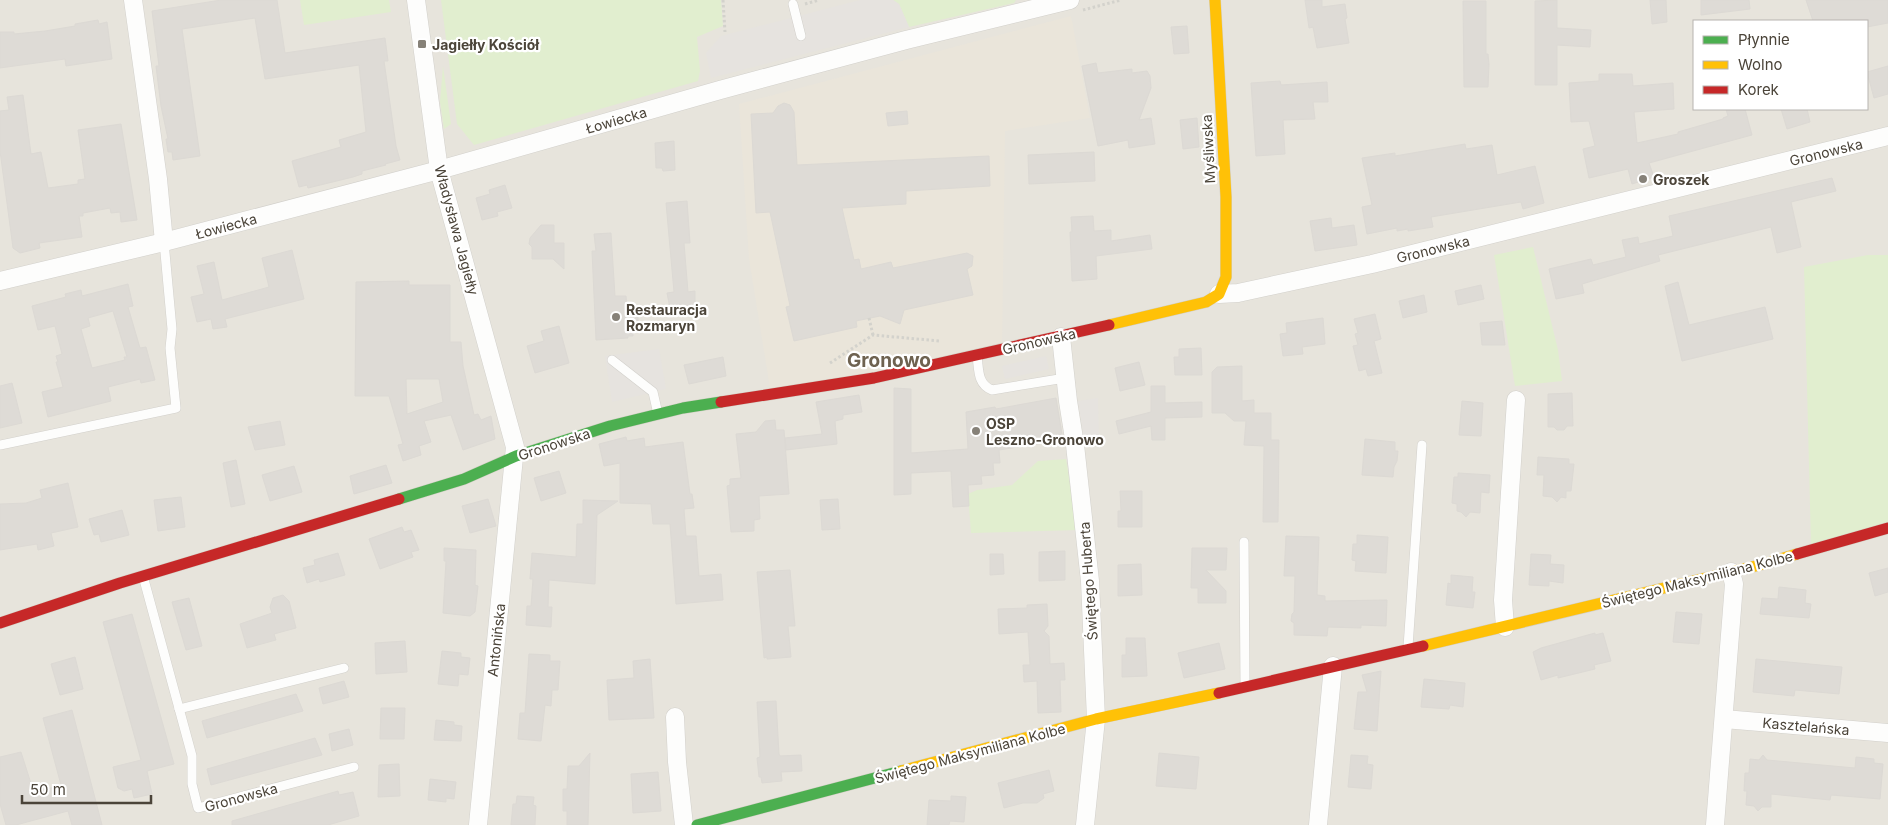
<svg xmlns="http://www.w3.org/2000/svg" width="1888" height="825" viewBox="0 0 1888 825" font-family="Inter,sans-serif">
	<rect width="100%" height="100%" fill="#f4f2ee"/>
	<path fill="#e7e4dc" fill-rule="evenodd" d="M0,0h1888v825h-1888zM1694,21h173v88h-173z"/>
	<path fill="#eae5da" d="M1071,16l19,102 -85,13 -3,219 -231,44 -22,-135 -10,-155z"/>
	<g fill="#e1eecf">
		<path d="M300,0h89l2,12 -87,13z"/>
		<path d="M441,0h280l2,26 -26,11 3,34 -2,10 -224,64 -17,-21z"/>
		<path d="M893,0h123l-2,3 -105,24 -10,-23z"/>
		<path d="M443,66l8,58 -7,5 -4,-27z"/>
		<path d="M1533,247l25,103 4,31 -47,5 -21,-131z"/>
		<path d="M1868,255h20v271l-77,19 -7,-278z"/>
		<path d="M1066,459l12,71 -107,3 -3,-39 9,-4 35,-5 26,-24z"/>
	</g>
	<g fill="#e6e3df">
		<path d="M860,0h33l6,4 10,23 -198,51 -5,-25 15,-17z"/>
		<path d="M659,349l7,40 -54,13 -7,-46z"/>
		<path d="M1046,356l3,13 -44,10 -3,-13z"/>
		<path d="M1098,398l1,46 -14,1 -7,-44z"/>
	</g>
	<g fill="#dedbd6" stroke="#dcd9d4" fill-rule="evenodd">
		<path d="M221,0h56l8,53 100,-15 3,23h-4l12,85 4,14 -15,4 1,1 -24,6v3l-9,3 -45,11 -1,-3 -8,2 -7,-26 49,-14 -2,-7 27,-8 -7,-67 -94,14 -10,-61 -73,11 18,127 -27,4 -1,-8h-4l-2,-13h2l-7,-33 -5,-40h3l-7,-55z"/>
		<path d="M1305,0h17v7l23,-3 2,14 -2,1 4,24 -32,5 -4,-21 -4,1z"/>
		<path d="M1557,0v28l34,2 -1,17 -33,-2v40h-22v-84z"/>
		<path d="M1650,0h16l1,22 -15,2z"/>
		<path d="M1701,0h48l1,9 -49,6z"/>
		<path d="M1806,0h82v23l-21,4v-6h-54z"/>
		<path d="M1463,1h23v53h2l1,10 -1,23h-24z"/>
		<path d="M98,20l1,4 8,-2 5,37 -46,7 -1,-7 -65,9v-36h14v2l31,-3 30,-5v-2z"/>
		<path d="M1187,26l2,27 -15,1 -3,-27z"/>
		<path d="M1096,63l2,10 34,-4v4l15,-2 3,5 1,12 -12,32 12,-2 4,26 -26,4 -1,-8 -30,6 -16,-80z"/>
		<path d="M1888,66v28l-14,4 -7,-26z"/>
		<path d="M1599,74h33l1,12 40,-3 1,26 -40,3 3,31 41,-9v-2l45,-13v-1l5,-2 -2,-7h19l7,26 -103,28 5,14 -22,7 -4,-15 -39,9 -6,-29 12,-3 -6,-25 -18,1 -2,-39 30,-2z"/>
		<path d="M1280,81l1,4 46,-3 1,20h-15l2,17 -32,1 2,34 -29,2 -5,-73z"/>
		<path d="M23,95l8,59 10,-2 7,36 30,-4v-4l7,-1 -7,-49 43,-6 16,96 -16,2 -1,-10 -9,1 -1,-5 -27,5v3h-4l3,21 -43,6 1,5 -20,5 -7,-5 -13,-97v-40l9,-1 -2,-13z"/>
		<path d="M784,103l6,2 4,7 3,53 192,-9 1,30 -84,5v13l-64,4 12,52 5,-1 2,10 30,-7 2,6 74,-15 6,3 -1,10 -5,3 6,26 -69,15 -4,14 -20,-8 -24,5 1,6 -63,14 -8,-34 4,-1 -20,-94 -14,1 -5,-99 22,-1 5,-7z"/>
		<path d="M1781,109h26l3,13 -23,7z"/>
		<path d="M907,111l1,13 -20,2 -2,-13z"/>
		<path d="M1197,118l2,29 -16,2 -3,-29z"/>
		<path d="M674,141l1,29 -12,1 -1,-3h-6l-1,-25z"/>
		<path d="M1465,144l1,5 26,-4 5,30 38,-9 9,37 -21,6 -2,-7 -90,15 2,10 -25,4v-2l-11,2v-3l-30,6 -5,-27 10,-2 -10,-47 33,-5v3z"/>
		<path d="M1094,152l1,29 -66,3 -1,-29z"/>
		<path d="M1832,178l4,13 -45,11 10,45 -24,6 -6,-26 -113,28 2,6 -78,23 2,9 -28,6 -7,-30 42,-10 2,6 33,-8 -4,-17 16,-3 1,7 34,-8 -4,-20z"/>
		<path d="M505,185l7,23 -15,4 1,4 -16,4 -6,-22 14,-4 -1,-4z"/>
		<path d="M687,201l3,42h-6l4,49 7,-1v16l-25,1 -3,-15 7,-1 -8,-89z"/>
		<path d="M1093,216l1,15 17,-1v11l39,-6 2,14 -56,7 1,23 -25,2 -2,-49h2l-1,-15z"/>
		<path d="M1331,218l1,10 22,-3 3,20 -42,6 -5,-30z"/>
		<path d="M541,225h13v18h10v26l-11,-10h-21v-12l-3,-3 1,-6z"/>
		<path d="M611,233l4,63h11l1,14h11v14h-6l1,12h-5v2l-32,2 -4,-89h4l-2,-17z"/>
		<path d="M292,250l12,49 -79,20 2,8 -14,2 -2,-10 -14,3 -6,-25 13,-3 -7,-28 17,-4 8,38 47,-13 -7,-29z"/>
		<path d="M409,281v4h41v57h11l2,24 11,49 4,-1 3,6 10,-4 4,23 -32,11 -12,-35 -27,6 7,21 -12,4 2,9 -18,6 -5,-16 5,-1 -14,-48h-34l1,-114zM406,379h33l4,23 -36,12z"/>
		<path d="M1678,282l11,43 76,-18 8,32 -91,22 -17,-75z"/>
		<path d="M128,284l5,22 -5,1 12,41 6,-1 9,33 -14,3 -1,-4 -32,8 3,14 -63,16 -6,-25 21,-5 -7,-25h2l-2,-6 6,-2 -7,-28 -17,4 -6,-24 34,-9 -1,-3 16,-4 1,6zM113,311l14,46h-3l1,3 -33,8 -11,-39 9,-3 -2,-8z"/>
		<path d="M1481,285l3,14 -26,6 -3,-14z"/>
		<path d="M1424,295l3,17 -24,6 -4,-17z"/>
		<path d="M1375,314l6,25 -7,2 8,32 -14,3 -2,-7 -7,2 -6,-25 5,-1 -3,-11 3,-1 -4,-14z"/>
		<path d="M1323,318l2,26 -23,3 1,7 -20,2 -3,-22 7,-1 -1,-10z"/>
		<path d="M1502,321l3,24h-23l-2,-22z"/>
		<path d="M559,326l10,37 -34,10 -8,-27 17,-5 -3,-10z"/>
		<path d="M1201,348l1,27h-27l-1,-18h5v-8z"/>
		<path d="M723,357l3,19 -37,8 -5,-19z"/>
		<path d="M1139,362l6,23 -25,6 -5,-23z"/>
		<path d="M1242,366v35l12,-1v13h17v27h8l-1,82h-15l1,-76 -20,-1 2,-24h-12l-9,-8h-13v-41l5,-5z"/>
		<path d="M12,383l10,40 -22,5v-42z"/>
		<path d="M1151,386h14v17l37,-1v15l-37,1v22h-13l-1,-14 -32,8 -3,-13 35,-9z"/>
		<path d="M894,388l17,1v64l57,-4 -2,-37 29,-5 1,2 60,-11 7,42 -64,10 1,13h-7l1,12 -13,1 1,8 -14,1 1,21 -16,1 -2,-36 -40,2v21l-17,1z"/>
		<path d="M1572,393l1,33h-6l-3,4h-7l-3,-3h-6v-33z"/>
		<path d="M859,395l3,17 -19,3v4l-8,2 2,23 -51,6 -1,-12 37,-4 -6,-32z"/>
		<path d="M1462,401l21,2 -2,33 -22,-1z"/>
		<path d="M775,420l1,10h8l5,64 -30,2 1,23 -6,1v11l-23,1 -4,-46 3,-1v-6l11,-1 -5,-44 20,-2 9,-11z"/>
		<path d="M280,421l5,24 -30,5 -7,-23z"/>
		<path d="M626,437l1,4 17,-3 1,9 38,-5 7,52h2l2,14 -10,1 2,27h10l3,40 22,-2 2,26 -47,4 -6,-80h-17l-2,-20 -31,-1v-40l-16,3 -5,-22z"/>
		<path d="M1365,439l30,3v9h3l-1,10 -3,6 -1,10 -31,-2z"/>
		<path d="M1538,457l31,2v5h5l-3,27h-5v7l-5,-1 -4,5 -5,-5 -9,-1 1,-21h-7z"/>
		<path d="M236,460l9,44 -14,3 -8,-44z"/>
		<path d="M386,465l6,18 -38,11 -4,-18z"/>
		<path d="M294,466l8,26 -32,9 -8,-26z"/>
		<path d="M559,471l7,22 -25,8 -7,-23z"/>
		<path d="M1458,473l32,2 -1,18 -8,-1 -1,21 -10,-1 -4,5 -5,-5 -4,-1v-7l-5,-1 2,-26h4z"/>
		<path d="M68,483l10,44 -27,6 3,13 -16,4 -1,-6 -37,6v-46l26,-1 16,-5 -2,-8z"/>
		<path d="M1120,491h22v36h-24v-16h3z"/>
		<path d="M181,497l4,30 -27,4 -4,-31z"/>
		<path d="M488,499l8,27 -26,7 -8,-27z"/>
		<path d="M838,499l2,30 -18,1 -2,-30z"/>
		<path d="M583,500l35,1 -21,14 -2,69 -46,-4 -1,27h4l-1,20 -25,-2 1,-19h4l2,-27h-3l2,-26 44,4 1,-33h6z"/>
		<path d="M122,510l7,25 -28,7 -2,-8 -5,1 -5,-16z"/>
		<path d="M402,527l2,5 7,-2 8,20 -8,2 2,5 -33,12 -11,-30z"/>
		<path d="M1357,535l31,2 -2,36 -31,-2 1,-10 -4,-1 1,-16h4z"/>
		<path d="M1286,536l33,1 -2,58 8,1v5l62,-1 -1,26 -25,-1v3l-33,-1 -1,9 -33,-1v-12l-3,-2 1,-7 2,-2 1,-36h-11z"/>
		<path d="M444,548l32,2 -1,35 3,1 -3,26 -5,4 -27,-3 3,-52h-2z"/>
		<path d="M1192,548h35l-1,22h-20l20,21v12h-28v-15h-7z"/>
		<path d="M1065,551v29l-26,1v-29z"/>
		<path d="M338,553l7,22 -25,7 -1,-3 -12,4 -4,-15 12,-3 -1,-5z"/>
		<path d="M990,554h13l1,20 -14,1z"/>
		<path d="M1531,554l20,1 -1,9 14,1 -1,18 -14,-2v5l-20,-1z"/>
		<path d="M1141,564l1,31 -24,1v-31z"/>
		<path d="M1888,568v24l-13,4 -6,-23z"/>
		<path d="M790,570l5,56h-7l3,31 -24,2v-2l-3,1 -7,-86z"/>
		<path d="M1451,575l22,2 -1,15h3l-2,16 -27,-3 2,-22 3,1z"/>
		<path d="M1779,587l27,3 -1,13 6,1 -2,14 -49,-4 2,-16 16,1z"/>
		<path d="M283,595l6,6 7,27 -22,6 2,6 -29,8 -7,-24 32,-11 -2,-6 3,-9z"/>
		<path d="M189,598l13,48 -16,4 -14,-48z"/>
		<path d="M1047,604l1,22 -4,5 5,5 1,28 14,-1 1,17h-5l1,32 -23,1 -1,-32 -13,1 -1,-17h7l-2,-33 -29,2 -1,-25 29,-1v-3z"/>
		<path d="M1676,612l26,2 -3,30 -26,-2z"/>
		<path d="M132,614l42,150 -27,7 5,23 -18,4 -2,-9 -8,2 -6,-3 -5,-21 28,-7 -38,-138z"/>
		<path d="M1595,633v2l8,-2 8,28 -17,4 1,4 -37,9v-3l-17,5 -8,-28 8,-4z"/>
		<path d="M1126,638h19l2,38 -25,1v-22h4z"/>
		<path d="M405,641l2,31 -31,2 -1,-31z"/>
		<path d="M1219,643l6,26 -41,9 -6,-25z"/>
		<path d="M442,651l19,2v4l9,1 -2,17 -9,-1 -1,12 -20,-2z"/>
		<path d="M529,654l21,1v6h10l-2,29h-6l-1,16 -6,-1 -4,36 -23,-2 2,-26h5z"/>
		<path d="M75,657l8,32 -23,6 -9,-31z"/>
		<path d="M650,659l4,59 -45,2 -2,-40 27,-2 -1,-17z"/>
		<path d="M1756,659l86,8 -3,27 -44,-4 -1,6 -41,-4z"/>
		<path d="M1381,671l-4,60 -23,-2 4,-37h9l-5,-17z"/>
		<path d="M1424,679l41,4 -2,24 -13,-2 -1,4 -28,-2z"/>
		<path d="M344,681l5,16 -26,7 -4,-16z"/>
		<path d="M296,694l7,17 -96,27 -5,-17z"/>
		<path d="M776,701l3,53 1,2 21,-1 1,16 -21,1 1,9 -20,2 -1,-6h-2l-2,-19 3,-1 -3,-55z"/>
		<path d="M381,708h24l-1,31h-24z"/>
		<path d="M72,710l30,115h-30l-4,-14 -52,14h-10l-6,-21v-47l21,-5 13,41 27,-8 -18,-67z"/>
		<path d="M436,720l18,2v3l8,1 -1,15 -27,-1z"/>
		<path d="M349,729l4,16 -21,6 -3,-17z"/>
		<path d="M315,738l7,17 -111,30 -4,-16z"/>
		<path d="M590,753l-2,72h-21v-14h-4v-22h4l1,-23h11z"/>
		<path d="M1159,753l40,4 -3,32 -40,-3z"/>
		<path d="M1351,755l17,1 -1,8 6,1 -2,24 -23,-2z"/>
		<path d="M1763,755l4,5 88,8 1,-11 18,2v4l9,1 -3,35 -49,-4 -1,5 -59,-6v13h-9l-4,4 -4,-5 -8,-1 1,-14h-3l1,-18h4l1,-14 9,1z"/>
		<path d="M399,764l1,32 -22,1 1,-32z"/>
		<path d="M1049,770l5,21 -11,3 1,4 -7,5h-14l-19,5 -6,-25z"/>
		<path d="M658,772l3,39 -28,2 -2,-39z"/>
		<path d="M430,779l26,3 -2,17 -8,-1v4l-18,-2z"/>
		<path d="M338,791l1,4 14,-3 6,24 -31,9h-96v-4z"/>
		<path d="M517,796l17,1 -1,8 3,1 -1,19h-24l2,-21h3z"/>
		<path d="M951,796l15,1 -2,25 -14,-1 -1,4h-22l2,-25 22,1z"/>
	</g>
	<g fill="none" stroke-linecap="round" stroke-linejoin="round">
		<g stroke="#d2d0cb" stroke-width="10">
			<g id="lane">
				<path d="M793,4l8,32"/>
				<path d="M977,356c2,13 0,28 15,34l73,-12"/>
				<path d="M612,360l41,32 5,22"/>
				<path d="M0,445l176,-37 -6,-60 2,-19 -8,-87"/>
				<path d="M1244,542l1,145"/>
				<path d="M143,576l49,180v28l6,24 156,-41"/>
				<path d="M1408,647l14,-202"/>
				<path d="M179,709l165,-41"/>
			</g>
		</g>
		<g stroke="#d2d0cb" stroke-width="19">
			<g id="street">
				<path d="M133,0l25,179 6,63"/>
				<path d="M416,0l23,170 76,277 -37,378"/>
				<path d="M0,281l164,-39 275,-72 281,-80 186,-50 164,-40"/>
				<path d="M1219,294l19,-1 134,-29 516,-128"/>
				<path d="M1061,337l7,64 7,44 15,136 6,138 -11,106"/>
				<path d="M1505,627l-2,-27 13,-200"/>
				<path d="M675,717l2,45 7,63"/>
				<path d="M1724,719l164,14"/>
				<path d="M1318,825l15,-159"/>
				<path d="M1715,825l19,-241 -3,-12"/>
			</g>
		</g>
		<g stroke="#d3cfc5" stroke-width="12">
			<g id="fast">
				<path d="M399,499l65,-20 52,-23 94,-30 73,-18 38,-6"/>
				<path d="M697,825l204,-54"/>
			</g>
		</g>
		<g stroke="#d3cfc5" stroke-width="12">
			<g id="slow">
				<path d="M1109,325l97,-23 13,-8 7,-17v-80l-11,-197"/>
				<path d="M1423,646l341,-82 33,-10"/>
				<path d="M901,771l195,-52 123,-26"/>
			</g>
		</g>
		<g stroke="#d3cfc5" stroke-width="12">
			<g id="jam">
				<path d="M721,402l153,-24 235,-53"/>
				<path d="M1797,554l91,-26"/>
				<path d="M0,623l120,-40 279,-84"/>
				<path d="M1219,693l204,-47"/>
			</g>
		</g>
		<g stroke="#d3d2cc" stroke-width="3" stroke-dasharray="2.5 2.5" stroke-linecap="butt">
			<path d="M723,0l2,32"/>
			<path d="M805,4l14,-4"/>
			<path d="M1083,10l38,-10"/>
			<path d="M869,318l4,17"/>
			<path d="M830,363l43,-28 67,6"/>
		</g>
		<use href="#lane" stroke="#fdfdfc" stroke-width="9"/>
		<use href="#street" stroke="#fdfdfc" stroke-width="18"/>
		<use href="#fast" stroke="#4caf50" stroke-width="11"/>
		<use href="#slow" stroke="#ffc107" stroke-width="11"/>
		<use href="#jam" stroke="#c62828" stroke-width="11"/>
	</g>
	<g fill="#868178" stroke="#fff" stroke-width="2">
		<rect x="417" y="39" width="10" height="10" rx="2.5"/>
		<circle cx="1643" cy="179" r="5"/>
		<circle cx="616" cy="317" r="5"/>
		<circle cx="976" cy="431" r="5"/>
	</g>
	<g text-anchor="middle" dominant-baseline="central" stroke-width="4.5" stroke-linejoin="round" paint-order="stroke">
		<g font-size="14" font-weight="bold" fill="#4b4439" stroke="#fff" text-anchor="start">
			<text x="432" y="44">Jagiełły Kościół</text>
			<text x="1653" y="179">Groszek</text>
			<text x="626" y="309">Restauracja<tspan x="626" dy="16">Rozmaryn</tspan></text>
			<text x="986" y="423">OSP<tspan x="986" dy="16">Leszno-Gronowo</tspan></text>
		</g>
		<g font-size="14" fill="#4b4439" stroke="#fff">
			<text transform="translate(616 120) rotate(-16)">Łowiecka</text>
			<text transform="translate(1208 149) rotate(-93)">Myśliwska</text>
			<text transform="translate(1826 152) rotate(-14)">Gronowska</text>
			<text transform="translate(226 226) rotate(-15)">Łowiecka</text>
			<text transform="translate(457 230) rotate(75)">Władysława Jagiełły</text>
			<text transform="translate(1433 249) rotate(-14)">Gronowska</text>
			<text transform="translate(1039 341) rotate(-13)">Gronowska</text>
			<text transform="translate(554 444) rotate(-18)">Gronowska</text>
			<text transform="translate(1697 579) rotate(-14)">Świętego Maksymiliana Kolbe</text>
			<text transform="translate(1088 581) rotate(-94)">Świętego Huberta</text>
			<text transform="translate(496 640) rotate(-84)">Antonińska</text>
			<text transform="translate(1806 726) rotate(5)">Kasztelańska</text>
			<text transform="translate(970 753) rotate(-15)">Świętego Maksymiliana Kolbe</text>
			<text transform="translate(241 797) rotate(-15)">Gronowska</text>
		</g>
		<g font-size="19" font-weight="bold" fill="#6e6250" stroke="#fff">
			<text x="889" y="360">Gronowo</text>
		</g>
	</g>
	<rect x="1693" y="20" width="175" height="90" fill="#ffffff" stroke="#b7b4b0"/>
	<rect x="1703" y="36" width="25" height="8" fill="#4caf50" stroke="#b7b4b0"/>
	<text x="1738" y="45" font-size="15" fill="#4b4439">Płynnie</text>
	<rect x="1703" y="61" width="25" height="8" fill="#ffc107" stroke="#b7b4b0"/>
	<text x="1738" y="70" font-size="15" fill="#4b4439">Wolno</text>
	<rect x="1703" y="86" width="25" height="8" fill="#c62828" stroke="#b7b4b0"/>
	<text x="1738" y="95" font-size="15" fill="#4b4439">Korek</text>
	<path d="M22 795v8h129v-8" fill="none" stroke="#4b4439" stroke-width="2.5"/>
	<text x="30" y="795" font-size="15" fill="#4b4439" stroke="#ffffff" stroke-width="4" paint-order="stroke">50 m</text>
</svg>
